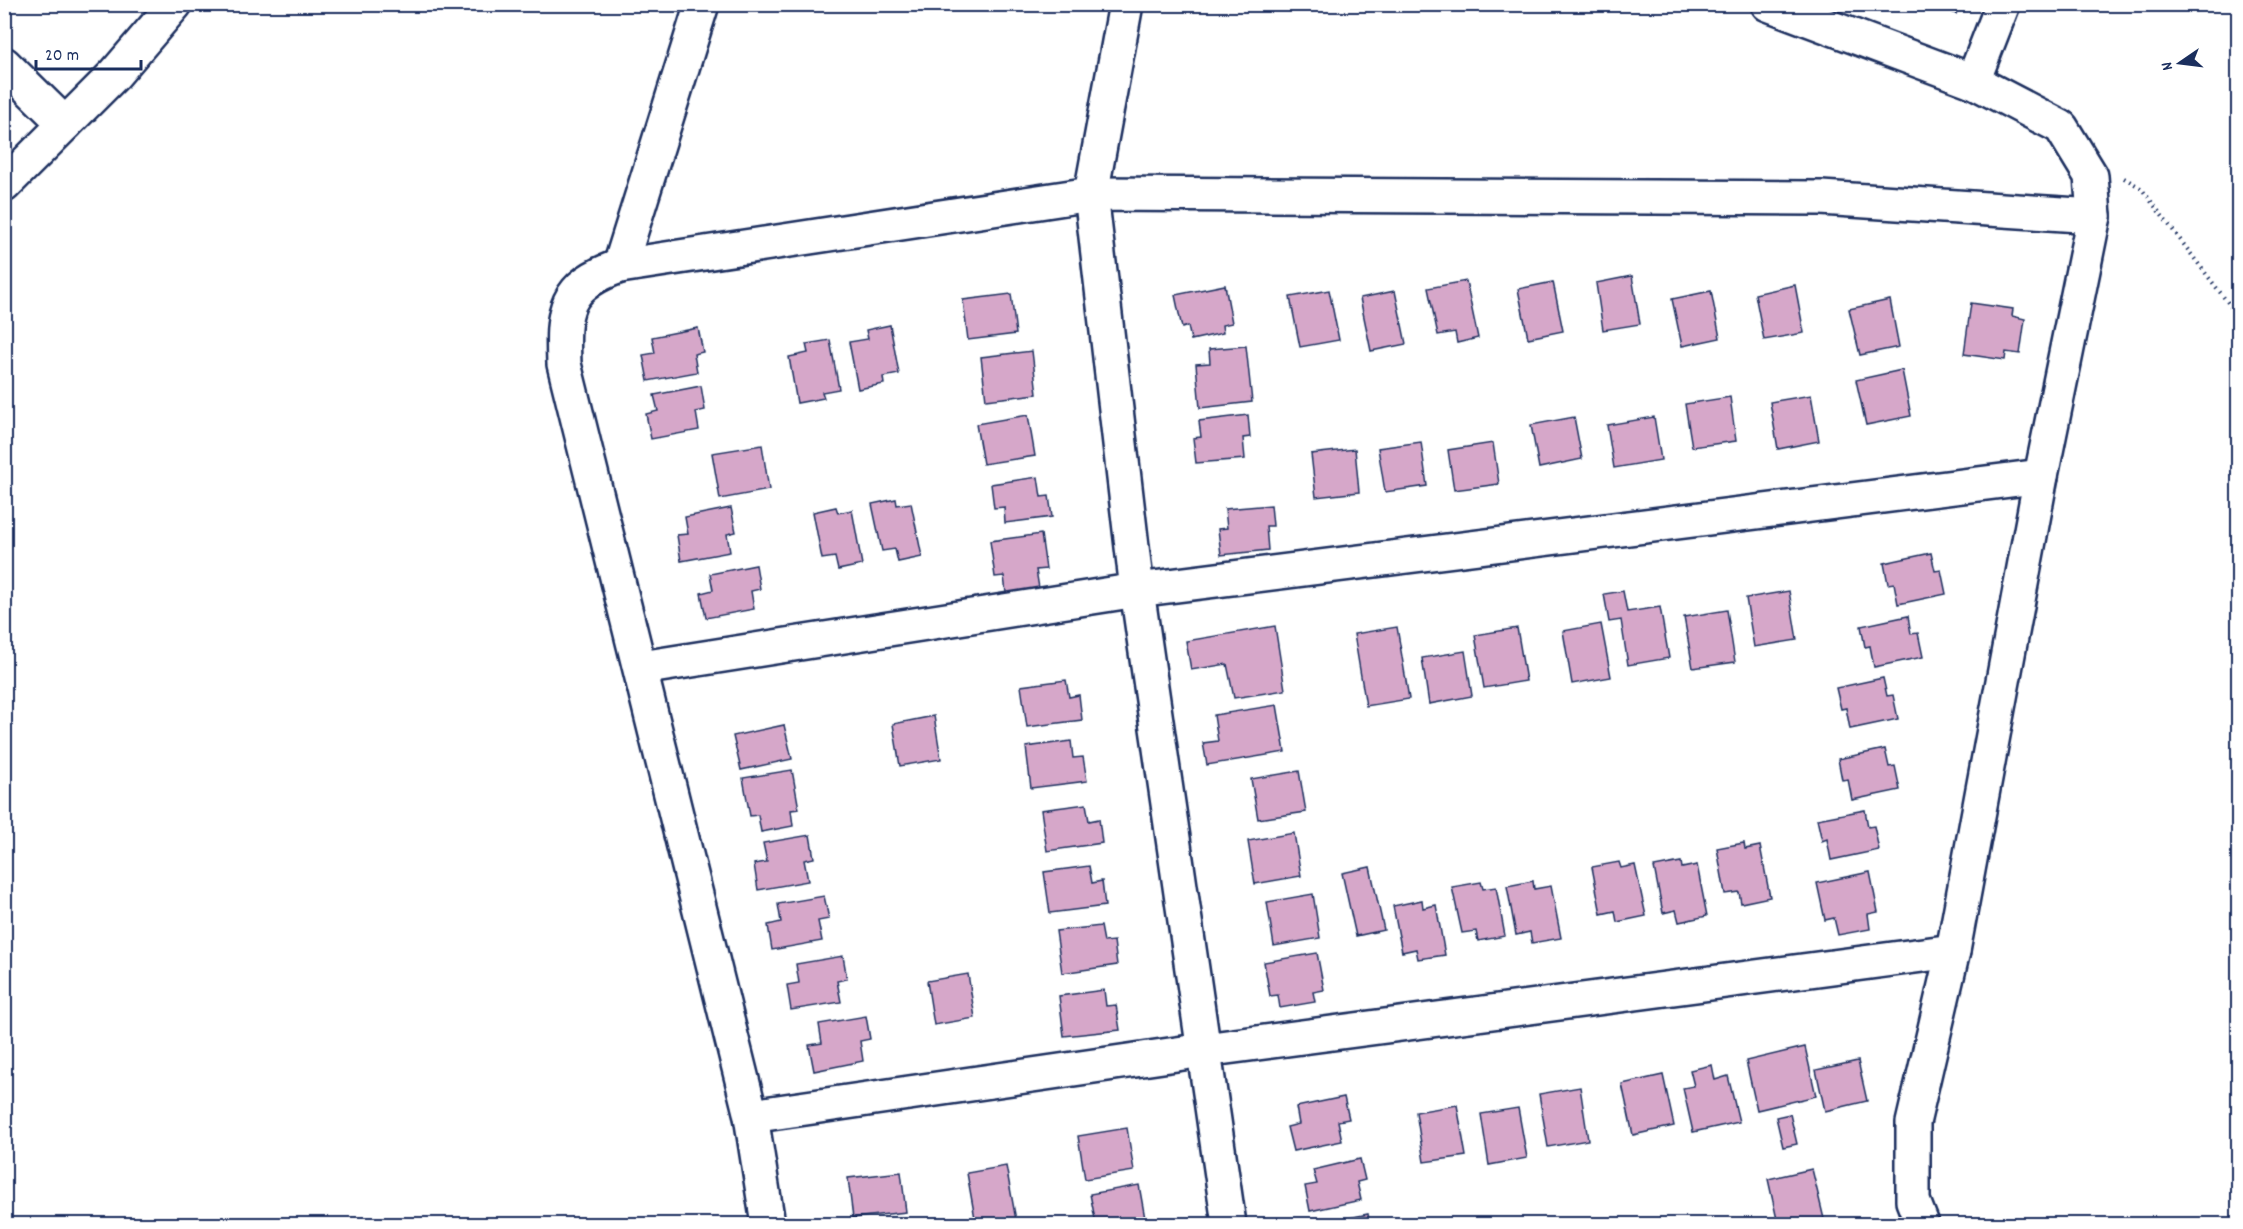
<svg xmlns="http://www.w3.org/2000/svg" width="2243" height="1229" viewBox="0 0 2243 1229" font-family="Dekko,sans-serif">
	<rect width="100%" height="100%" fill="#fff"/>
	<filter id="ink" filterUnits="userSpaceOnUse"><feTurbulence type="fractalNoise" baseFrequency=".0167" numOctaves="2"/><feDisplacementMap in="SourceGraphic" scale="12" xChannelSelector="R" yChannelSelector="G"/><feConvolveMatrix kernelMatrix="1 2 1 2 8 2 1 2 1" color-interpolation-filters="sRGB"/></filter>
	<g filter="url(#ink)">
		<g fill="#d6a7c9" stroke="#1b2f5e" stroke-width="1.5">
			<path d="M1933,4h27l-4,10z"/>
			<path d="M1632,276l8,48 -37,6 -7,-47z"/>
			<path d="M1466,281l12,57 -21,5 -2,-11 -17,3 -10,-47z"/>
			<path d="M1553,282l10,49 -35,7 -10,-49z"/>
			<path d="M1225,285l7,38 -10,2 1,8 -32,7 -3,-14 -6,2 -7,-33z"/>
			<path d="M1795,285l9,48 -40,7 -9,-46z"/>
			<path d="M1329,290l10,50 -39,7 -10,-50z"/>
			<path d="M1395,291l11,53 -35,7 -11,-53z"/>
			<path d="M1711,291l9,47 -38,8 -10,-47z"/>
			<path d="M1011,294l5,40 -48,6 -5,-40z"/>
			<path d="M1890,300l9,47 -39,8 -11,-46z"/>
			<path d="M1971,303l42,6 -1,7 13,3 -5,35 -14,-2 -1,8 -41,-6z"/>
			<path d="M890,325l9,49 -16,3 1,7 -26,5 -9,-47 19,-3 -2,-9z"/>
			<path d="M698,328l5,24 -9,2 3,18 -49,9 -5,-26 12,-2 -3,-16z"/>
			<path d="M830,340l9,49 -17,3 2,6 -27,5 -8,-46 19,-4 -2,-9z"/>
			<path d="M1246,346l6,56 -52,6 -4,-44 14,-1 -1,-14z"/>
			<path d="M1032,351l5,43 -51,6 -5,-43z"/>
			<path d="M1902,370l9,46 -45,9 -10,-45z"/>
			<path d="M701,386l4,24 -9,2 3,18 -48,9 -5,-25 12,-3 -4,-16z"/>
			<path d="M1811,395l8,46 -41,8 -8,-47z"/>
			<path d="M1730,397l6,44 -44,6 -7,-43z"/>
			<path d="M1028,415l7,41 -52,8 -7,-40z"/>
			<path d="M1248,415l2,22 -7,1 2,21 -49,4 -3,-25 8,-1 -2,-16z"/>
			<path d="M1574,417l8,42 -43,9 -8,-43z"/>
			<path d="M1654,417l7,43 -47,8 -7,-43z"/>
			<path d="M1421,442l6,44 -42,6 -7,-44z"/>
			<path d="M1493,443l6,41 -45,6 -6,-40z"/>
			<path d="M762,445l7,45 -49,9 -8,-46z"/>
			<path d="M1355,449l4,43 -43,5 -5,-43z"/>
			<path d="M1038,477l3,20 8,-1 3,21 -47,6 -1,-16 -10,1 -3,-24z"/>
			<path d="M896,499l1,6 14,-2 11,54 -24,5 -3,-13 -13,2 -10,-47z"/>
			<path d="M1271,505l2,21h-7l2,24 -47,5 -3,-26 9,-1 -2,-19z"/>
			<path d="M836,507l2,6 14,-3 10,55 -24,5 -3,-13 -13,2 -9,-47z"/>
			<path d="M731,508l5,24 -9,2 3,18 -49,9 -4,-26 11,-1 -3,-17z"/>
			<path d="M1041,534l5,35 -10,1 3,18 -33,5 -2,-17 -9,1 -5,-36z"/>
			<path d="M1931,553l4,18 6,-1 5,24 -48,10 -4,-21 -6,1 -4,-21z"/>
			<path d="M756,565l4,24 -9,2 3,18 -48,9 -5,-25 12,-3 -3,-16z"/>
			<path d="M1623,591l4,21 33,-5 9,51 -41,7 -7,-45 -12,2 -5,-28z"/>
			<path d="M1789,591l8,49 -43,7 -8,-49z"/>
			<path d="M1727,610l8,52 -42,6 -9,-51z"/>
			<path d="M1908,616l3,18 7,-1 5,24 -49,10 -4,-21 -5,1 -4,-21z"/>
			<path d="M1601,624l10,53 -39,7 -9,-53z"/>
			<path d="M1275,626l10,64 -51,8 -7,-34 -36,6 -5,-29z"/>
			<path d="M1397,627l12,72 -43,7 -12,-72z"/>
			<path d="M1517,628l9,53 -42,7 -9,-53z"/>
			<path d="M1465,651l7,45 -43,8 -7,-46z"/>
			<path d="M1883,678l4,18 6,-1 5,24 -48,10 -4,-21 -5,1 -5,-21z"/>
			<path d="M1066,680l3,17 10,-2 3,25 -55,7 -6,-41z"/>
			<path d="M1277,705l8,47 -78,13 -4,-22 15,-2 -4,-26z"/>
			<path d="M934,716l7,43 -41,7 -7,-42z"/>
			<path d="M784,725l8,34 -51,11 -8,-34z"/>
			<path d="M1071,741l2,17 10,-1 4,24 -56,7 -5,-41z"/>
			<path d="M1885,749l4,18 6,-1 5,24 -48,10 -4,-21 -6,1 -4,-21z"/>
			<path d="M792,770l7,39 -8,1 2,16 -32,6 -3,-17 -8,1 -7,-38z"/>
			<path d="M1299,771l7,41 -48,7 -7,-40z"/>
			<path d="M1086,804l3,17 10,-2 3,24 -55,8 -6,-41z"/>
			<path d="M1865,810l3,17 6,-1 5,24 -48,10 -4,-21 -5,2 -5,-22z"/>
			<path d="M1294,833l7,43 -46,8 -7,-43z"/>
			<path d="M810,835l4,23 -10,2 4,21 -50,9 -4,-26 13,-2 -4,-19z"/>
			<path d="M1744,843l1,6 15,-3 10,51 -29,6 -2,-11 -14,2 -8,-46z"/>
			<path d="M1619,862l2,6 14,-3 11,51 -29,6 -2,-11 -14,3 -9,-47z"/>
			<path d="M1681,862l1,6 15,-3 10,51 -28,6 -3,-12 -13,3 -9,-46z"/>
			<path d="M1089,866l3,17 10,-2 3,25 -55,7 -6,-41z"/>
			<path d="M1370,867l14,63 -28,6 -14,-63z"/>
			<path d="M1870,872l8,40 -10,2 2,15 -32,6 -4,-17 -9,2 -8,-37z"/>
			<path d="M1533,881l1,8 17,-3 10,52 -29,5 -2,-11 -14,3 -9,-49z"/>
			<path d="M1481,882l2,7 13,-2 9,49 -27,5 -2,-10 -14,2 -10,-46z"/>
			<path d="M1313,894l7,44 -46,8 -7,-44z"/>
			<path d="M824,896l5,23 -11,2 4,20 -50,9 -4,-25 13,-3 -3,-18z"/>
			<path d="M1422,900l1,8 13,-3 9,50 -27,4 -2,-10 -14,3 -9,-46z"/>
			<path d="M1101,926l3,16 10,-1 3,24 -55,8 -6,-42z"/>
			<path d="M1317,953l7,37 -11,2 2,10 -35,6 -2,-13 -8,1 -6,-34z"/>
			<path d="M843,956l4,23 -10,2 4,21 -50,8 -4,-25 12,-2 -3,-19z"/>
			<path d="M968,974l7,44 -41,7 -7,-44z"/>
			<path d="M1104,990l2,16 10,-1 4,25 -56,6 -5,-40z"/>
			<path d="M866,1016l4,23 -10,2 3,20 -49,10 -5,-26 13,-2 -3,-19z"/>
			<path d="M1805,1047l11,49 -59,14 -11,-49z"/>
			<path d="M1858,1061l9,40 -42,10 -9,-41z"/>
			<path d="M1712,1065l3,15 13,-4 11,46 -46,10 -10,-44 11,-2 -4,-16z"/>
			<path d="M1663,1075l11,51 -41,9 -11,-51z"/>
			<path d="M1580,1087l8,53 -40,7 -9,-53z"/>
			<path d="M1344,1097l5,22 -11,2 4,20 -49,10 -6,-24 12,-3 -3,-17z"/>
			<path d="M1457,1105l9,51 -42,6 -8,-50z"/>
			<path d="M1518,1108l9,50 -38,7 -8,-51z"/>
			<path d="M1790,1114l7,30 -14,3 -7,-30z"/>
			<path d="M1127,1128l7,43 -49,8 -7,-43z"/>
			<path d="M1360,1159l5,21 -8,2 4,18 -51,11 -5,-25 12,-2 -4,-14z"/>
			<path d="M1006,1166l10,54 -40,4 -9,-51z"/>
			<path d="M1812,1169l12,50 -22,5h-24l-10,-45z"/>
			<path d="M901,1172l5,40 -53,6 -5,-40z"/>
			<path d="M1139,1185l7,39h-50l-6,-30z"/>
			<path d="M1368,1214l2,10h-49z"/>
		</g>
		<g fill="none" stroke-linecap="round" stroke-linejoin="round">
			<g stroke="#1b2f5e" stroke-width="38">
				<g id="street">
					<path d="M1126,4l-35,190 46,396 92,634"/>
					<path d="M4,64l61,60"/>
					<path d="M1973,81l30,-77"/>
					<path d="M4,185l111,-111 60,-70"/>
					<path d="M620,266l82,-262"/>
					<path d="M641,668l496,-78 904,-114"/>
					<path d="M751,1116l453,-66 749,-99"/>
					<path d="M768,1224l-17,-108 -187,-752c-2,-54 -1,-78 56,-98l471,-72 730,4 273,18"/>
				</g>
			</g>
			<g stroke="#1b2f5e" stroke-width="38">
				<path id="secondary" d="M1768,4l205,77 88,46 30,49 3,40 -53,260 -88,475 -40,172v78l9,23"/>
			</g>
			<path stroke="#1b2f5e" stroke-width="4" stroke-dasharray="1.5 4.5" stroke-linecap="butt" d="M2124,178l17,10 97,128"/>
			<use href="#street" stroke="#fff" stroke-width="33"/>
			<use href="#secondary" stroke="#fff" stroke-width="33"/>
		</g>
	</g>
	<rect width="2243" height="1229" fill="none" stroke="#fff" stroke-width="24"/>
	<rect x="12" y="12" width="2219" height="1205" fill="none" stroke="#1b2f5e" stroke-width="2" filter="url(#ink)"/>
	<g transform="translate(2180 63) rotate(256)" stroke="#ffffff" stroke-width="4.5" paint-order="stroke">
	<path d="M0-4.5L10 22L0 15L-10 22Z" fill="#1b2f5e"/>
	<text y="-9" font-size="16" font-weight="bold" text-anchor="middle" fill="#1b2f5e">N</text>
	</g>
	<path d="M36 60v9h105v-9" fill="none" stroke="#1b2f5e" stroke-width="3"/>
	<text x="45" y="60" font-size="18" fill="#1b2f5e" stroke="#ffffff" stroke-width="4.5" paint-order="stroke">20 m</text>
</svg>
